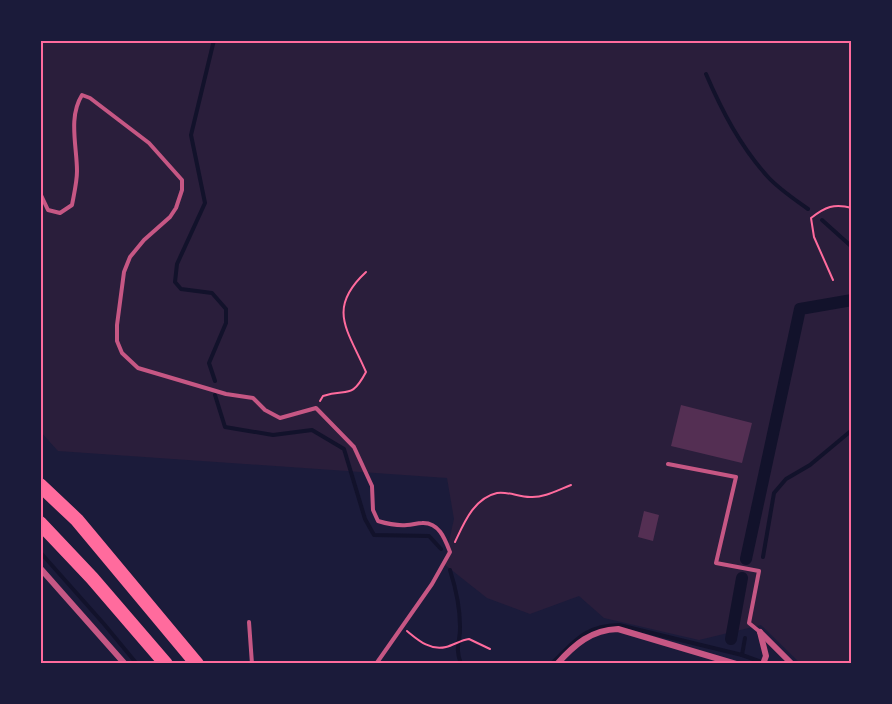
<svg xmlns="http://www.w3.org/2000/svg" width="892" height="704" viewBox="0 0 892 704" font-family="'DM Sans',sans-serif">
	<rect width="100%" height="100%" fill="#1b1b3a"/>
	<path fill="#2a1e3b" d="M40,41h811v622h-51l-39,-38 -62,15 -95,-22 -25,-22 -49,18 -43,-16 -43,-34 10,-45 -7,-41 -389,-27 -18,-20z"/>
	<g fill="none" stroke-linecap="round" stroke-linejoin="round">
		<g stroke="#12122b" stroke-width="4">
			<path d="M214,40l-23,95 14,68 -28,61 -2,18 6,7 31,4 14,16v14l-17,40 6,18"/>
			<path d="M706,74c16,37 34,72 62,103 11,12 26,22 40,32"/>
			<path d="M822,220l30,27"/>
			<path d="M215,395l10,32 48,8 39,-5 32,19 21,70 9,16 55,1 12,13"/>
			<path d="M40,552l64,72 33,40"/>
			<path d="M763,557l11,-64 12,-14 24,-14 42,-35"/>
			<path d="M450,570c6,19 10,36 10,56 1,16 -6,19 1,38"/>
			<path d="M742,655l3,-17"/>
			<path d="M551,664c24,-22 32,-38 68,-39l123,30 25,9"/>
		</g>
		<g stroke="#12122b" stroke-width="12">
			<path d="M746,559l54,-250 52,-9"/>
			<path d="M731,639l11,-61"/>
		</g>
	</g>
	<g fill="#542f53">
		<path d="M681,405l71,18 -10,40 -71,-17z"/>
		<path d="M644,511l15,4 -6,26 -15,-4z"/>
	</g>
	<g fill="none" stroke-linecap="round" stroke-linejoin="round">
		<g stroke="#ff6b9d" stroke-width="2">
			<path d="M833,280l-19,-43 -3,-19c14,-11 23,-15 41,-10"/>
			<path d="M320,401l3,-5c25,-8 28,4 43,-24 -18,-42 -40,-63 0,-100"/>
			<path d="M455,542c9,-19 19,-44 42,-49 10,-2 22,4 33,4 14,1 28,-7 41,-12"/>
			<path d="M407,631c11,9 23,20 39,16 8,-2 15,-7 23,-8l21,10"/>
		</g>
		<g stroke="#c65784" stroke-width="4">
			<path d="M40,193l8,17 12,3 12,-8c2,-11 5,-23 5,-34 0,-24 -9,-54 5,-76l8,3 59,45 33,37v10l-6,18 -6,9 -26,23 -14,17 -6,15 -7,53v16l5,12 16,15 88,26 27,4 12,12 15,8 36,-10 38,39 18,39 1,24 5,11c10,3 19,5 29,4 5,0 10,-2 15,-2 17,-1 23,16 28,29l-18,32 -56,80"/>
			<path d="M668,464l68,13 -20,86 43,8 -10,52 11,9"/>
			<path d="M249,622l3,42"/>
		</g>
		<g stroke="#c65784" stroke-width="6">
			<path d="M40,568l85,96"/>
			<path d="M760,632l32,32"/>
			<path d="M760,632l6,24 -3,8"/>
			<path d="M557,664c18,-20 34,-34 61,-35l118,35"/>
		</g>
		<g stroke="#ff6b9d" stroke-width="14">
			<path d="M40,485l37,35 120,144"/>
			<path d="M40,523l52,55 74,86"/>
		</g>
	</g>
	<rect width="892" height="704" fill="none" stroke="#1b1b3a" stroke-width="84"/>
	<rect x="42" y="42" width="808" height="620" fill="none" stroke="#ff6b9d" stroke-width="2"/>
</svg>
